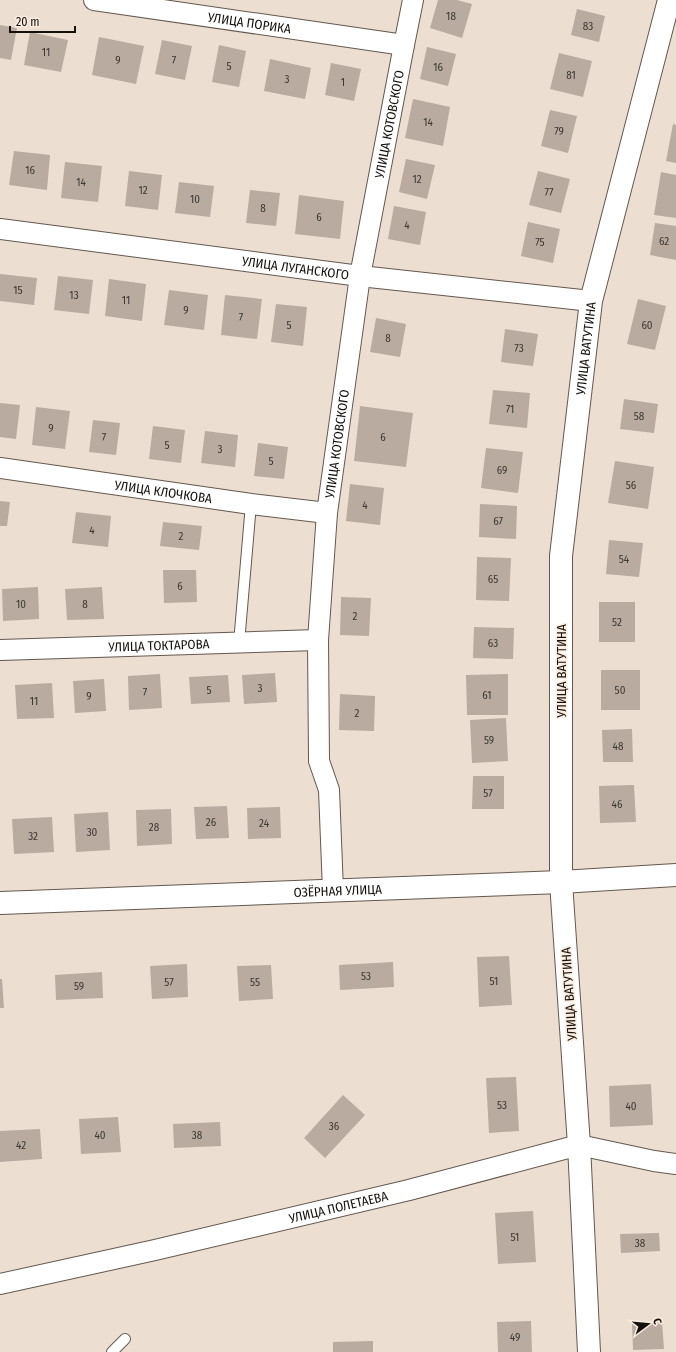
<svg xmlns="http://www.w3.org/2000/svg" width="676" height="1352" viewBox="0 0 676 1352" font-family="'Fira Sans Condensed',sans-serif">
	<rect width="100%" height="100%" fill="#edded2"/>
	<g fill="#b9ab9f">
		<path d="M438,0h19l15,4 -10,34 -32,-10z"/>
		<path d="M577,9l28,7 -6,26 -28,-7z"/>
		<path d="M0,25l17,3 -6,32 -11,-2z"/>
		<path d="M30,32l38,8 -7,32 -37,-7z"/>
		<path d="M99,37l45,9 -8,38 -44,-9z"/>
		<path d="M162,40l30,6 -7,34 -30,-6z"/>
		<path d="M219,45l27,6 -7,36 -27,-5z"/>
		<path d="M427,47l29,7 -8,32 -28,-7z"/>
		<path d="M559,53l33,8 -9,36 -33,-8z"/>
		<path d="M270,59l41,9 -6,31 -41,-8z"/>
		<path d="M331,63l30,6 -7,32 -29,-6z"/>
		<path d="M413,99l37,8 -7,39 -38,-8z"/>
		<path d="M550,110l27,6 -9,37 -27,-7z"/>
		<path d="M673,124l3,1v38l-10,-2z"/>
		<path d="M14,151l36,4 -3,35 -38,-5z"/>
		<path d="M406,159l29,6 -8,34 -28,-7z"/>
		<path d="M65,162l37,4 -4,36 -37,-4z"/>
		<path d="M129,171l33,4 -4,35 -33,-4z"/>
		<path d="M538,171l32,8 -9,34 -32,-8z"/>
		<path d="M661,172l15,3v43l-22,-3z"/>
		<path d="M179,182l35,4 -4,31 -35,-4z"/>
		<path d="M250,190l30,3 -4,33 -30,-3z"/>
		<path d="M299,195l45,6 -4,38 -45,-5z"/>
		<path d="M394,206l32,6 -6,33 -32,-6z"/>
		<path d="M528,222l32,7 -7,34 -32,-7z"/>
		<path d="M655,223l21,3v34l-26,-5z"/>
		<path d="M0,274l37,4 -3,27 -34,-4z"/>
		<path d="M58,276l35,4 -4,34 -35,-4z"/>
		<path d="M109,279l37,5 -4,37 -37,-5z"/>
		<path d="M169,290l39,5 -4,35 -40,-5z"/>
		<path d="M225,295l37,4 -5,40 -36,-4z"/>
		<path d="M638,299l28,7 -11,44 -28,-6z"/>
		<path d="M276,304l31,3 -4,39 -32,-4z"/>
		<path d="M376,318l30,6 -6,33 -30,-5z"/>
		<path d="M505,329l33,5 -5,32 -32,-4z"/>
		<path d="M493,390l37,3 -3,35 -38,-4z"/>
		<path d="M624,399l34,5 -4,29 -34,-4z"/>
		<path d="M0,403l20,2 -4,34 -16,-2z"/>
		<path d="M360,406l53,7 -7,54 -52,-6z"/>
		<path d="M36,407l34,4 -5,38 -33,-4z"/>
		<path d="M93,420l27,3 -4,32 -27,-3z"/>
		<path d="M153,426l32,4 -4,33 -32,-4z"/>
		<path d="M205,431l33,4 -3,32 -34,-4z"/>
		<path d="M258,443l30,4 -4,32 -30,-3z"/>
		<path d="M486,448l37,4 -5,41 -37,-5z"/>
		<path d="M615,461l39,6 -6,42 -40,-6z"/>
		<path d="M350,484l34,4 -4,37 -34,-4z"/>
		<path d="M0,501l10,1 -3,24h-7z"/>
		<path d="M480,504l37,2 -1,33 -37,-2z"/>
		<path d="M76,512l35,4 -3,31 -36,-4z"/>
		<path d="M163,522l39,4 -3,24 -39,-4z"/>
		<path d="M609,540l34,3 -4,34 -33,-3z"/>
		<path d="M477,557l34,1 -2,43 -33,-1z"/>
		<path d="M163,570h33l1,32 -33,1z"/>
		<path d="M38,587l1,32 -36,2 -1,-32z"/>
		<path d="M102,587l2,32 -37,1 -2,-31z"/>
		<path d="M341,597l30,1 -2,38 -29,-1z"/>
		<rect x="599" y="602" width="36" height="40"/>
		<path d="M474,627l40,1 -1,31 -40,-1z"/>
		<rect x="601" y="670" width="39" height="40"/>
		<path d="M275,673l2,29 -33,2 -2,-29z"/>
		<path d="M160,674l2,34 -33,2 -1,-34z"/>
		<path d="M508,674v41h-41l-1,-40z"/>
		<path d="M228,675l2,27 -39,2 -2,-27z"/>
		<path d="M104,679l2,32 -31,2 -2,-32z"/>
		<path d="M52,683l2,35 -37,1 -2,-34z"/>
		<path d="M340,694l35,2 -1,35 -35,-1z"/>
		<path d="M506,718l2,43 -36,2 -2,-43z"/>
		<path d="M632,729l1,33h-30l-1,-32z"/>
		<path d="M473,776h31v33h-32z"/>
		<path d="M634,785l2,37 -36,1 -1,-37z"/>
		<path d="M227,806l2,32 -33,1 -2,-32z"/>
		<path d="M280,807l1,31 -33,1 -1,-31z"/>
		<path d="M171,809l1,35 -35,2 -1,-36z"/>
		<path d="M108,812l2,38 -34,2 -2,-38z"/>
		<path d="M52,817l2,35 -40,2 -2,-35z"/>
		<path d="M509,956l3,49 -33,2 -2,-50z"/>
		<path d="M393,962l1,25 -54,3 -1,-25z"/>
		<path d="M187,964l1,33 -36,2 -2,-33z"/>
		<path d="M271,965l2,34 -34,2 -2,-35z"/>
		<path d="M102,972l1,26 -47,2 -1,-25z"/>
		<path d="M0,979h2l2,29h-4z"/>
		<path d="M516,1077l3,54 -30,2 -3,-55z"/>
		<path d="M651,1084l2,41 -43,2 -1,-41z"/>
		<path d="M343,1095l22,20 -40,43 -21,-20z"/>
		<path d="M118,1117l3,35 -40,2 -2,-35z"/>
		<path d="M220,1122l1,24 -47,2 -1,-24z"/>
		<path d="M40,1129l2,30 -42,3v-31z"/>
		<path d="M533,1211l3,51 -38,2 -3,-51z"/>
		<path d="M659,1233l1,18 -39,2 -1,-19z"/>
		<path d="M531,1321l1,31h-34l-1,-30z"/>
		<path d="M662,1322l2,27 -31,1 -1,-27z"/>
		<path d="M373,1341v11h-40v-10z"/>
	</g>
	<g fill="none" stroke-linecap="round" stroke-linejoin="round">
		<g stroke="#64584e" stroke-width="12">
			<g id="service">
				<path d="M239,643l12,-139"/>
				<path d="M112,1352l13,-13"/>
			</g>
		</g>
		<g stroke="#64584e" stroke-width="22">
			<g id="minor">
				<path id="s1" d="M94,0l310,45"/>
				<path id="s2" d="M0,229l360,47 231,25"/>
				<path id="s3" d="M0,468l251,36 76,9"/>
				<path id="s4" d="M0,650l318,-10"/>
				<path id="s5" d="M333,891l-4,-101 -10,-29 -1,-121 9,-127 33,-237 44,-231 9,-45"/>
				<path id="s6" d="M0,1284l155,-34 254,-60 170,-45 75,16 22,3"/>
			</g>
		</g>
		<g stroke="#64584e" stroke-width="24">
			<g id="tertiary">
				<path id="s7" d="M0,903l561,-21 115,-7"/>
				<path id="s8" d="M589,1352l-10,-207 -18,-263v-326l30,-255 78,-301"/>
			</g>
		</g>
		<use href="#service" stroke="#fff" stroke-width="10"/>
		<use href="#minor" stroke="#fff" stroke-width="20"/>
		<use href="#tertiary" stroke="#fff" stroke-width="22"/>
	</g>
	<g text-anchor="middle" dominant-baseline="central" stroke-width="3" stroke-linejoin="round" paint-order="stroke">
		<g font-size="11" fill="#3d3731">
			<text x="451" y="16">18</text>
			<text x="588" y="26">83</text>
			<text x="46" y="52">11</text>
			<text x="118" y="60">9</text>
			<text x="174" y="60">7</text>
			<text x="229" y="66">5</text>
			<text x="438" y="67">16</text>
			<text x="571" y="75">81</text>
			<text x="287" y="79">3</text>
			<text x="343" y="82">1</text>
			<text x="428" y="122">14</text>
			<text x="559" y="131">79</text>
			<text x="30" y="170">16</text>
			<text x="417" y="179">12</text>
			<text x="81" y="182">14</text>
			<text x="143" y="190">12</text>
			<text x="549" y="192">77</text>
			<text x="195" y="199">10</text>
			<text x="263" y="208">8</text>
			<text x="319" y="217">6</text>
			<text x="407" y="225">4</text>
			<text x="664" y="241">62</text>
			<text x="540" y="242">75</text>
			<text x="18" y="290">15</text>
			<text x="74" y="295">13</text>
			<text x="126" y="300">11</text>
			<text x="186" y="310">9</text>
			<text x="241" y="317">7</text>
			<text x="289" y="325">5</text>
			<text x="647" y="325">60</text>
			<text x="388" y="338">8</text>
			<text x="519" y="348">73</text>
			<text x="510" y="409">71</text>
			<text x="639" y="416">58</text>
			<text x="51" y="428">9</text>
			<text x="104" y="437">7</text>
			<text x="383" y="437">6</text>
			<text x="167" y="445">5</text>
			<text x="220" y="449">3</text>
			<text x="271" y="461">5</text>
			<text x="502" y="470">69</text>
			<text x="631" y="485">56</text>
			<text x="365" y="505">4</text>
			<text x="498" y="521">67</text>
			<text x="92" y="530">4</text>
			<text x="181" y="536">2</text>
			<text x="624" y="559">54</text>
			<text x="493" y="579">65</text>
			<text x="180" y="586">6</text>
			<text x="21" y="604">10</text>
			<text x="85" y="604">8</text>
			<text x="355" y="616">2</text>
			<text x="617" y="622">52</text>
			<text x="493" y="643">63</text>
			<text x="260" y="688">3</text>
			<text x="209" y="690">5</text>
			<text x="620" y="690">50</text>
			<text x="145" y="692">7</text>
			<text x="487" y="695">61</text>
			<text x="89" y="696">9</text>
			<text x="34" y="701">11</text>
			<text x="357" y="713">2</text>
			<text x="489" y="740">59</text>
			<text x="618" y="746">48</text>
			<text x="488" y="793">57</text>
			<text x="617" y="804">46</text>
			<text x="211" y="822">26</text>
			<text x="264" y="823">24</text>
			<text x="154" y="827">28</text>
			<text x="92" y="832">30</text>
			<text x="33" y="836">32</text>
			<text x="366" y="976">53</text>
			<text x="494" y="981">51</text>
			<text x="169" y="982">57</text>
			<text x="255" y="982">55</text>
			<text x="79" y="986">59</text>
			<text x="502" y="1105">53</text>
			<text x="631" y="1106">40</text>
			<text x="334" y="1126">36</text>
			<text x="100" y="1135">40</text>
			<text x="197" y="1135">38</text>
			<text x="21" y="1145">42</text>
			<text x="515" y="1237">51</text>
			<text x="640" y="1243">38</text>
			<text x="515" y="1337">49</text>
		</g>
		<g font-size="13" fill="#14100c" stroke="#faecdf">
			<text stroke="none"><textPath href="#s1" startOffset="157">УЛИЦА ПОРИКА</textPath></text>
			<text stroke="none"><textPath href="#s5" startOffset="774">УЛИЦА КОТОВСКОГО</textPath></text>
			<text stroke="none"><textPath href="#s2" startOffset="298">УЛИЦА ЛУГАНСКОГО</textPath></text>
			<text stroke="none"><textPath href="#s8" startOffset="1006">УЛИЦА ВАТУТИНА</textPath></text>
			<text stroke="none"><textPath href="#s5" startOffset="450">УЛИЦА КОТОВСКОГО</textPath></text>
			<text stroke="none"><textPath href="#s3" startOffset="165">УЛИЦА КЛОЧКОВА</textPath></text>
			<text stroke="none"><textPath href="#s4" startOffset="159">УЛИЦА ТОКТАРОВА</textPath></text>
			<text transform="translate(561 671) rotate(-90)">УЛИЦА ВАТУТИНА</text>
			<text stroke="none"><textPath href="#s7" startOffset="338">ОЗЁРНАЯ УЛИЦА</textPath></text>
			<text transform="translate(569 994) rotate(-94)">УЛИЦА ВАТУТИНА</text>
			<text stroke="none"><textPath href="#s6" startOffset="347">УЛИЦА ПОЛЕТАЕВА</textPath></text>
		</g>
	</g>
	<g transform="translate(648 1324) rotate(74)" stroke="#faecdf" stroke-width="3" paint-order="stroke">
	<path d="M0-3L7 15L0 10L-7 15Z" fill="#14100c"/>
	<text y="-6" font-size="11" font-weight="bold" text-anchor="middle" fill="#14100c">С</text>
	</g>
	<path d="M10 26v6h65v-6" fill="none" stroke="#14100c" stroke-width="2"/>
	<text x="16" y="26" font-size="12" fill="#14100c" stroke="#faecdf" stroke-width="3" paint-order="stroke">20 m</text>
</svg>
